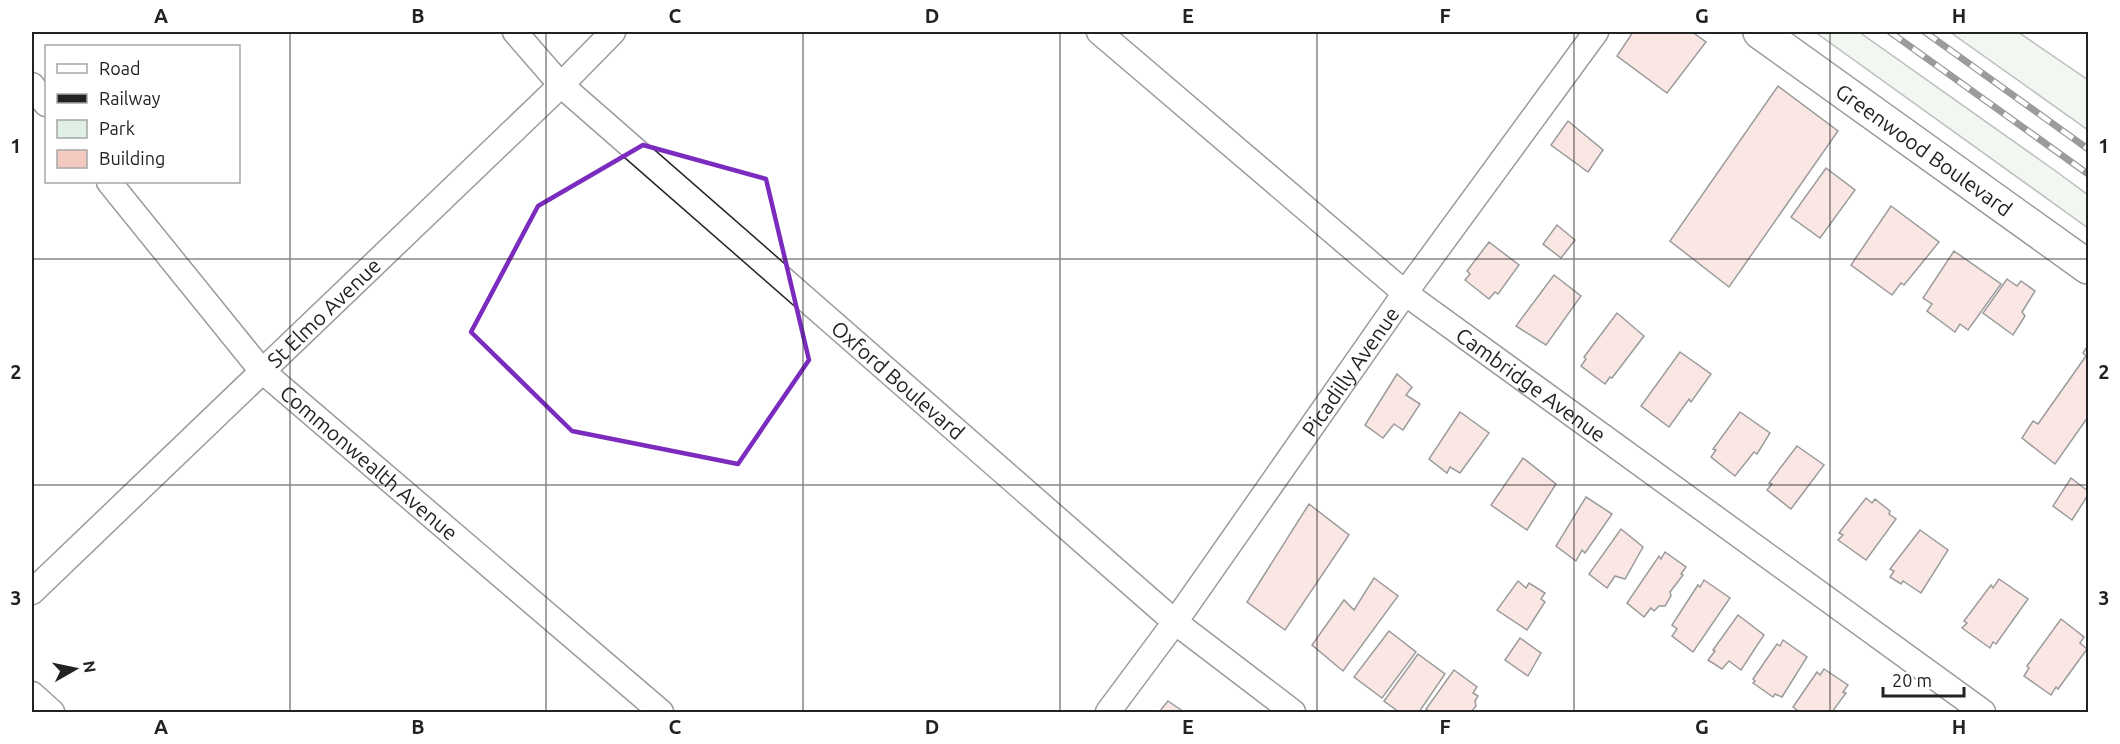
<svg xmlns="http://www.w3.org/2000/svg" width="2120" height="744" viewBox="0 0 2120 744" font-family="Ubuntu,sans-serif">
	<rect width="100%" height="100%" fill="#fff"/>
	<g fill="#e0efe3" stroke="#6f6f6f" stroke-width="1.5">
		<path d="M1815,32h44l198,140 31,23v33z"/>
		<path d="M1950,32h68l70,48v50z"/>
	</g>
	<g fill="#f3c9c0" stroke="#222" stroke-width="1.5">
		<path d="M1633,32h59l14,10 -39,51 -50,-37z"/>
		<path d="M1778,86l60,45 -109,156 -59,-46z"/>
		<path d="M1568,121l35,29 -15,22 -37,-27z"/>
		<path d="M1826,168l29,22 -35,48 -29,-21z"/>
		<path d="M1891,206l48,36 -35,43 -3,-2 -9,12 -41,-30z"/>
		<path d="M1557,225l18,15 -14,18 -18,-14z"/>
		<path d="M1489,242l30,23 -21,29 -3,-2 -6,7 -24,-19 5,-6 -3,-3z"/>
		<path d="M1954,251l47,33 -33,46 -8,-6 -5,8 -28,-21 5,-7 -9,-6z"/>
		<path d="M1554,275l27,21 -35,49 -30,-19z"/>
		<path d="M2007,279l10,7 4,-5 14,10 -13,21 3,4 -12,19 -30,-22z"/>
		<path d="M1617,313l27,23 -32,42 -2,-1 -5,7 -24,-18 5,-7 -2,-2z"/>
		<path d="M2088,345v72l-33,47 -33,-26 11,-17 5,3 48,-68 -3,-3z"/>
		<path d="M1680,352l31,22 -20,28 -2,-3 -20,28 -28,-21z"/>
		<path d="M1397,374l15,13 -6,8 14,9 -17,26 -9,-6 -11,14 -18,-13z"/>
		<path d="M1460,412l29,21 -29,40 -10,-6 -3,6 -18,-14z"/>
		<path d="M1740,412l30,21 -13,21 -3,-2 -19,24 -24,-19 5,-7 -3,-1z"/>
		<path d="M1797,446l27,19 -33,44 -24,-19 5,-6 -3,-1z"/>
		<path d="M1523,458l33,26 -29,46 -36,-25z"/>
		<path d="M2071,478l17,13v4l-16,25 -19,-14z"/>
		<path d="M1586,497l26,17 -27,39 -3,-3 -6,11 -20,-15z"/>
		<path d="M1866,498l6,5 3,-4 15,12 -1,3 7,5 -30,41 -28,-20 5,-5 -4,-2z"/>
		<path d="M1309,504l40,31 -64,95 -38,-28z"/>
		<path d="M1621,529l22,18 -18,32 -10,-3 -8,12 -18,-14z"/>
		<path d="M1920,530l28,20 -27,43 -18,-12 -2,3 -11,-7 4,-6 -4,-2z"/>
		<path d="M1665,552l21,15 -5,7 2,1 -13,17 1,4 -6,10h-6l-5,5 -3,-3 -7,9 -17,-14 32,-47 2,3z"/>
		<path d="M1374,578l24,18 -55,75 -31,-26 32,-45 10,10z"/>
		<path d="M1999,579l29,20 -32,45 -3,-2 -3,6 -28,-20 5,-5 -3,-2 27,-36 2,3z"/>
		<path d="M1704,580l26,18 -37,54 -21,-16 5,-7 -5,-4 26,-40 2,2z"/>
		<path d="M1518,581l8,7 3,-5 16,10 -4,6 4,3 -18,28 -30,-20z"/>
		<path d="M1738,615l26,20 -23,35 -12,-9 -7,8 -14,-9 7,-9 -2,-1z"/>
		<path d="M2061,619l23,18 -4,6 7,6 -29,40 -2,-2 -5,8 -27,-19 5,-8 -2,-2z"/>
		<path d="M1389,631l27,21 -34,46 -28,-21z"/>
		<path d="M1520,638l21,15 -13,23 -23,-16z"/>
		<path d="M1783,640l24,17 -25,40 -7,-3 -2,3 -20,-14 2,-2 -2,-2 24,-35 3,2z"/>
		<path d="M1418,654l27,20 -26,38h-20l-15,-11z"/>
		<path d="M1824,669l24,16 -5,7 3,1 -14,19h-32l-7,-5 24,-35 3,3z"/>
		<path d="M1454,670l23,17 -4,6 5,3 -3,5 1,5 -5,6h-44l2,-1 -3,-2z"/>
		<path d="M1168,701l16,11h-25z"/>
	</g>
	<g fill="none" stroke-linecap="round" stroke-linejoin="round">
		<g stroke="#222" stroke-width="27">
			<g id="street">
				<path id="s1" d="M515,32l46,53 614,537 118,90"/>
				<path id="s2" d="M1099,32l306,261 578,419"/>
				<path d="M32,85l14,19"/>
				<path id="s3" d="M109,182l152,188 400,342"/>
				<path id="s4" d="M32,592l529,-507 52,-53"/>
				<path d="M32,694l20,18"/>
				<path id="s5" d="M1108,712l67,-90 230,-329 191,-261"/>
			</g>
		</g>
		<g stroke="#222" stroke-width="36">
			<g id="secondary">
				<path id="s6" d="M1760,32l328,235"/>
			</g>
		</g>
		<use href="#street" stroke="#fff" stroke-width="24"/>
		<use href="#secondary" stroke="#fff" stroke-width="33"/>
		<g stroke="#222" stroke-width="7">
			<g id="rail">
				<path d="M1890,32l198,142"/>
				<path d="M1925,32l163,117"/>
			</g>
		</g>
		<use href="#rail" stroke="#fff" stroke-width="4.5" stroke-dasharray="14" stroke-linecap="butt"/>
	</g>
	<path d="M0 0H2120V744H0ZM643,145l123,34 43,181 -71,104 -166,-33 -101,-99 67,-126z" fill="#fff" fill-opacity=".55" fill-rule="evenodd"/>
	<path fill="none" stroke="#7b2cbf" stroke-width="4.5" stroke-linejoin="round" d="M643,145l123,34 43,181 -71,104 -166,-33 -101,-99 67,-126z"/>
	<path fill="none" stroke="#222" stroke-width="1.5" stroke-opacity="0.55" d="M290,32v680M546,32v680M803,32v680M1060,32v680M1317,32v680M1574,32v680M1830,32v680M32,259h2056M32,485h2056"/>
	<g text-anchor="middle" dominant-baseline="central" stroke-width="4.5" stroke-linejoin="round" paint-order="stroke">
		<g font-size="21" fill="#222" stroke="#fff">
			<text stroke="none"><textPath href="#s6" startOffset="202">Greenwood Boulevard</textPath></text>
			<text stroke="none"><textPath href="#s4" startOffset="404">St Elmo Avenue</textPath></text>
			<text stroke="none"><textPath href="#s5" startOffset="418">Picadilly Avenue</textPath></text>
			<text stroke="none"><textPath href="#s1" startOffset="518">Oxford Boulevard</textPath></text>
			<text stroke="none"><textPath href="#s2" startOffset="558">Cambridge Avenue</textPath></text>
			<text stroke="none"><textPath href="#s3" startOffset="384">Commonwealth Avenue</textPath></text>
		</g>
	</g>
	<rect width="2120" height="744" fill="none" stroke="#ffffff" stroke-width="66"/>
	<rect x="45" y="45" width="195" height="138" fill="#ffffff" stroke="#a7a7a7" stroke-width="1.5"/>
	<rect x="57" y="64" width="30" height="9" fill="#ffffff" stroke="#a7a7a7" stroke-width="1.5"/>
	<text x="99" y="75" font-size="18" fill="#222222">Road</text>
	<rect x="57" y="94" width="30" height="9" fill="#222222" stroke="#a7a7a7" stroke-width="1.5"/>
	<text x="99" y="105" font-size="18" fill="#222222">Railway</text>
	<rect x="57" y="120" width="30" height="18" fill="#e0efe3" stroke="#a7a7a7" stroke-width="1.5"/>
	<text x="99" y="135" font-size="18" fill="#222222">Park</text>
	<rect x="57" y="150" width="30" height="18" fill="#f3c9c0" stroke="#a7a7a7" stroke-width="1.5"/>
	<text x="99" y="165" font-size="18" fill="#222222">Building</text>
	<g transform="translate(75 669) rotate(81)" stroke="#ffffff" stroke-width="4.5" paint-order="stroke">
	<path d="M0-4.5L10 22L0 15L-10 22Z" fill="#222222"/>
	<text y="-9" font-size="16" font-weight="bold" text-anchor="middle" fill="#222222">N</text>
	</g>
	<path d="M1883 687v9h81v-9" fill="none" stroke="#222222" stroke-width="3"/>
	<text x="1892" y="687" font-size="18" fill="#222222" stroke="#ffffff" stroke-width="4.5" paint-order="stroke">20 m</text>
	<rect x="33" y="33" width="2054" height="678" fill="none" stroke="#222" stroke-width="2"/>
	<g font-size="20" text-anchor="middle" font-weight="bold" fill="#222">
		<text x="161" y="23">A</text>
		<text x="418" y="23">B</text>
		<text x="675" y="23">C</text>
		<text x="932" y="23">D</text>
		<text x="1188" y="23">E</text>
		<text x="1445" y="23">F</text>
		<text x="1702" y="23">G</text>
		<text x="1959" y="23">H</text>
		<text x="16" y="153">1</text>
		<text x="2104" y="153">1</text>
		<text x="16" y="379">2</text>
		<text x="2104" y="379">2</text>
		<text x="16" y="605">3</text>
		<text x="2104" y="605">3</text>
		<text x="161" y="734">A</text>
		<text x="418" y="734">B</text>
		<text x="675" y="734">C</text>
		<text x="932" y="734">D</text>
		<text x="1188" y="734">E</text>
		<text x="1445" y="734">F</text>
		<text x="1702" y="734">G</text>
		<text x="1959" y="734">H</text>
	</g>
</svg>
